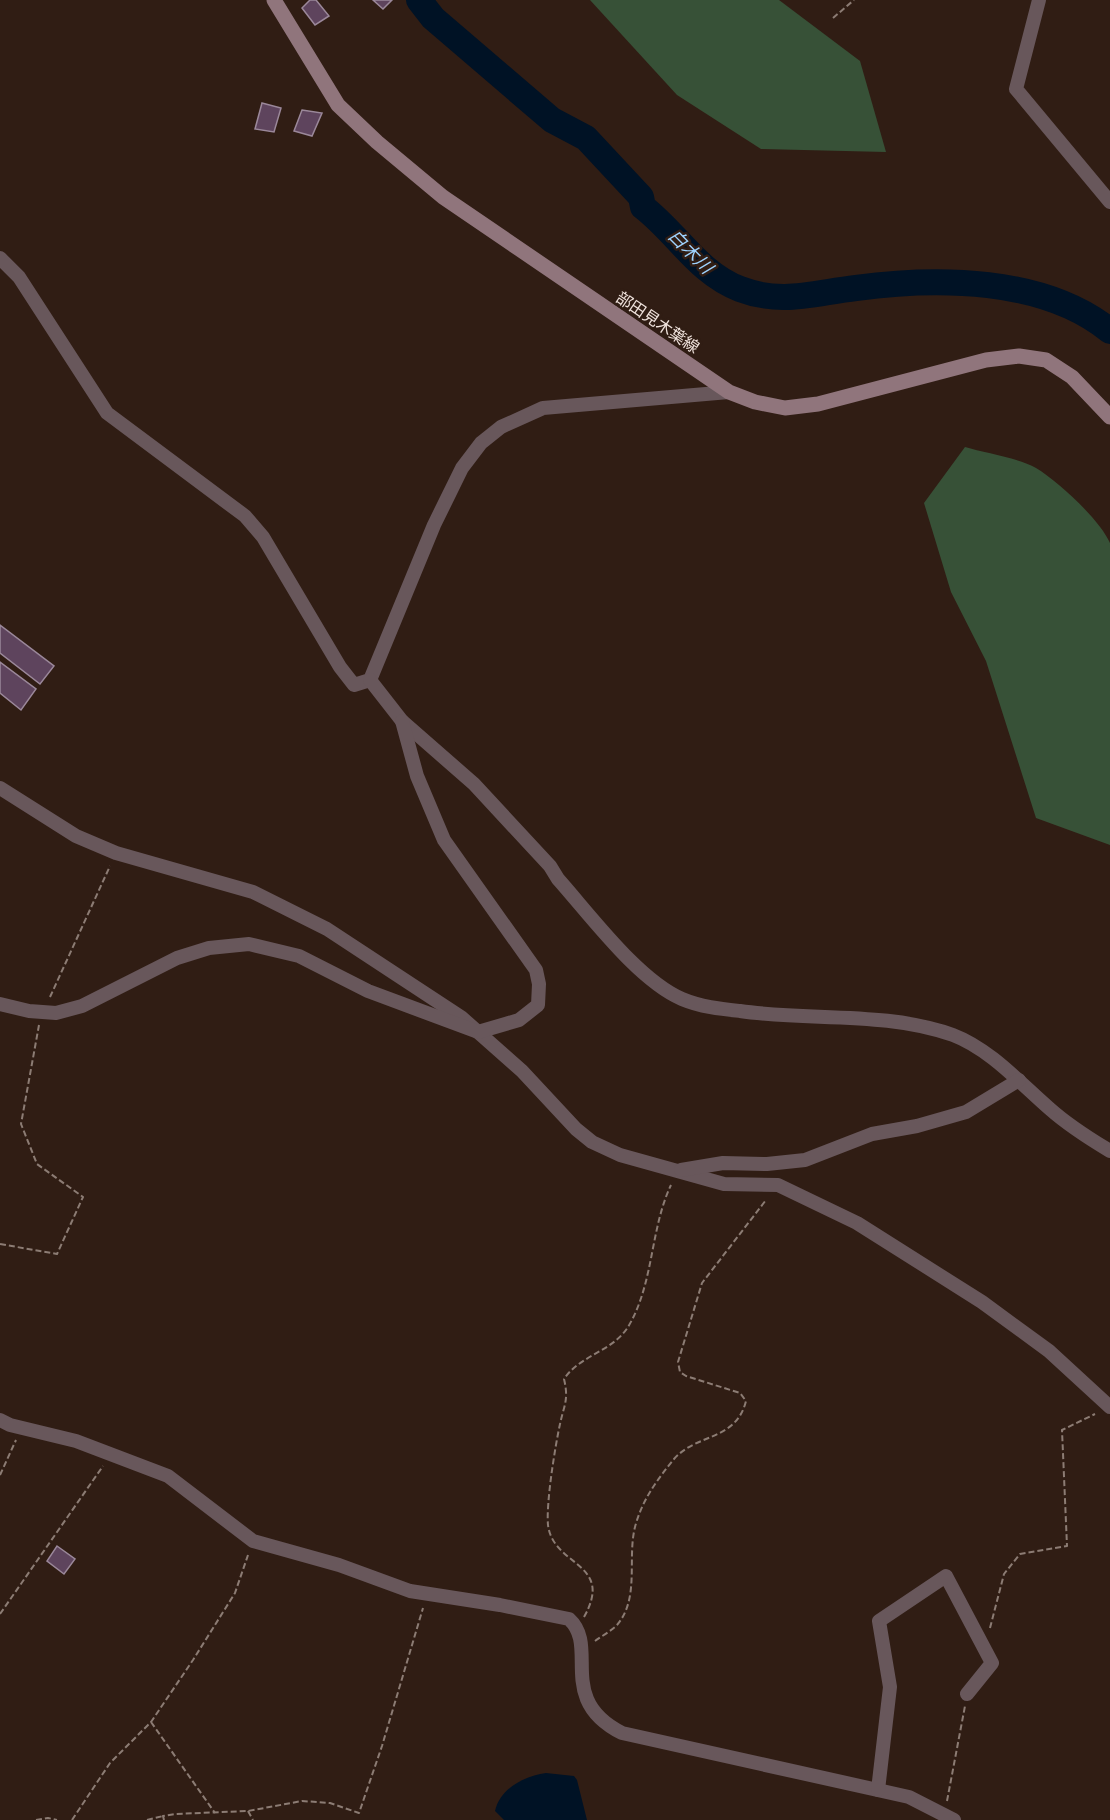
<svg xmlns="http://www.w3.org/2000/svg" width="1110" height="1820" viewBox="0 0 1110 1820" font-family="'PT Serif','Noto Sans JP',serif">
	<rect width="100%" height="100%" fill="#301d14"/>
	<g fill="#375137">
		<path d="M590,0h189l81,61 26,91 -125,-3 -84,-54z"/>
		<path d="M965,447c20,6 54,11 71,21 22,13 64,52 74,75v302l-74,-27 -50,-157 -35,-69 -27,-89z"/>
	</g>
	<path fill="#001225" d="M546,1773l28,3 3,4 10,40h-83l-9,-9c5,-23 30,-35 51,-38z"/>
	<g fill="none" stroke-linecap="round" stroke-linejoin="round">
		<path stroke="#001225" stroke-width="26" d="M419,0l14,18 119,102 34,18 55,59 2,10c34,26 55,66 97,82 42,16 73,4 116,-1 80,-11 188,-11 254,43"/>
	</g>
	<g fill="#5e445d" stroke="#9b889a" stroke-width="1.5">
		<path d="M310,0h6l13,16 -14,9 -13,-17z"/>
		<path d="M373,0h19l-9,9z"/>
		<path d="M262,103l19,5 -7,24 -19,-3z"/>
		<path d="M302,110l20,3 -10,23 -18,-5z"/>
		<path d="M0,625l54,41 -14,18 -40,-31z"/>
		<path d="M0,662l36,27 -15,21 -21,-17z"/>
		<path d="M57,1546l18,13 -11,15 -17,-13z"/>
	</g>
	<g fill="none" stroke-linecap="round" stroke-linejoin="round">
		<g stroke="#8c7c74" stroke-width="2" stroke-dasharray="6 3" stroke-linecap="butt">
			<path d="M833,18l21,-18"/>
			<path d="M50,997l60,-131"/>
			<path d="M0,1244l57,10 26,-57 -46,-33 -16,-40 18,-99"/>
			<path d="M0,1475l16,-35"/>
			<path d="M0,1614l103,-148"/>
			<path d="M584,1617c31,-55 -31,-50 -36,-92 -2,-22 7,-78 12,-101 4,-19 9,-24 4,-45 16,-24 48,-27 64,-52 26,-43 22,-98 43,-142"/>
			<path d="M990,1628l14,-54 16,-20 47,-8 -5,-116 33,-16"/>
			<path d="M595,1641c7,-5 16,-10 22,-16 23,-27 10,-66 18,-98 7,-27 22,-47 39,-68 23,-26 62,-18 72,-58l-6,-8 -54,-17 -6,-4 -2,-10 24,-79 64,-83"/>
			<path d="M151,1722l64,91"/>
			<path d="M947,1801l18,-95"/>
			<path d="M248,1811l5,9"/>
			<path d="M36,1820l12,-2 9,2"/>
			<path d="M72,1820l38,-57 41,-41 42,-62 42,-67 13,-38"/>
			<path d="M147,1820l16,-4"/>
			<path d="M164,1820l-1,-4 12,-2 73,-3 54,-10 28,2 29,10 23,-67 41,-138"/>
		</g>
		<g stroke="#68575b" stroke-width="14">
			<path d="M1039,0l-23,89 94,113"/>
			<path d="M0,258l19,19 88,136 138,103 18,21 77,130 14,18 16,-5 64,-155 28,-57 19,-25 20,-16 42,-19 186,-16"/>
			<path d="M370,680l32,41 72,63 76,82 8,13c33,37 80,101 124,120 19,8 39,10 58,12 69,10 146,0 213,24 37,14 68,49 97,74 18,16 40,30 60,42"/>
			<path d="M0,788l76,48 40,17 137,39 74,37 134,88 61,54 54,58 16,13 28,13 104,29 54,1 79,38 125,79 67,49 61,56"/>
			<path d="M0,1004l29,7 27,2 26,-7 95,-48 32,-10 40,-4 50,12 69,35 110,41 41,-12 19,-15 1,-21 -3,-14 -92,-130 -27,-64 -15,-55"/>
			<path d="M681,1170l42,-7 44,1 38,-4 67,-26 45,-8 49,-14 53,-32"/>
			<path d="M0,1420l10,5 66,16 92,35 85,65 86,24 71,26 90,14 69,14c31,28 -14,80 53,114l287,64 45,23"/>
			<path d="M878,1790l12,-103 -11,-66 67,-45 46,87 -25,31"/>
		</g>
		<path stroke="#90757c" stroke-width="15" d="M274,0l64,105 39,37 66,55 286,195 26,10 30,6 33,-4 168,-44 33,-4 27,4 26,17 38,40"/>
	</g>
	<g text-anchor="middle" dominant-baseline="central" stroke-width="5" stroke-linejoin="round" paint-order="stroke">
		<g font-size="16" fill="#f0e3dd" stroke="#301d14">
			<text transform="translate(658 322) rotate(34)">部田見木葉線</text>
		</g>
		<g font-size="18" font-style="italic" fill="#9ed3ff" stroke="#301d14">
			<text transform="translate(691 251) rotate(45)">白木川</text>
		</g>
	</g>
</svg>
